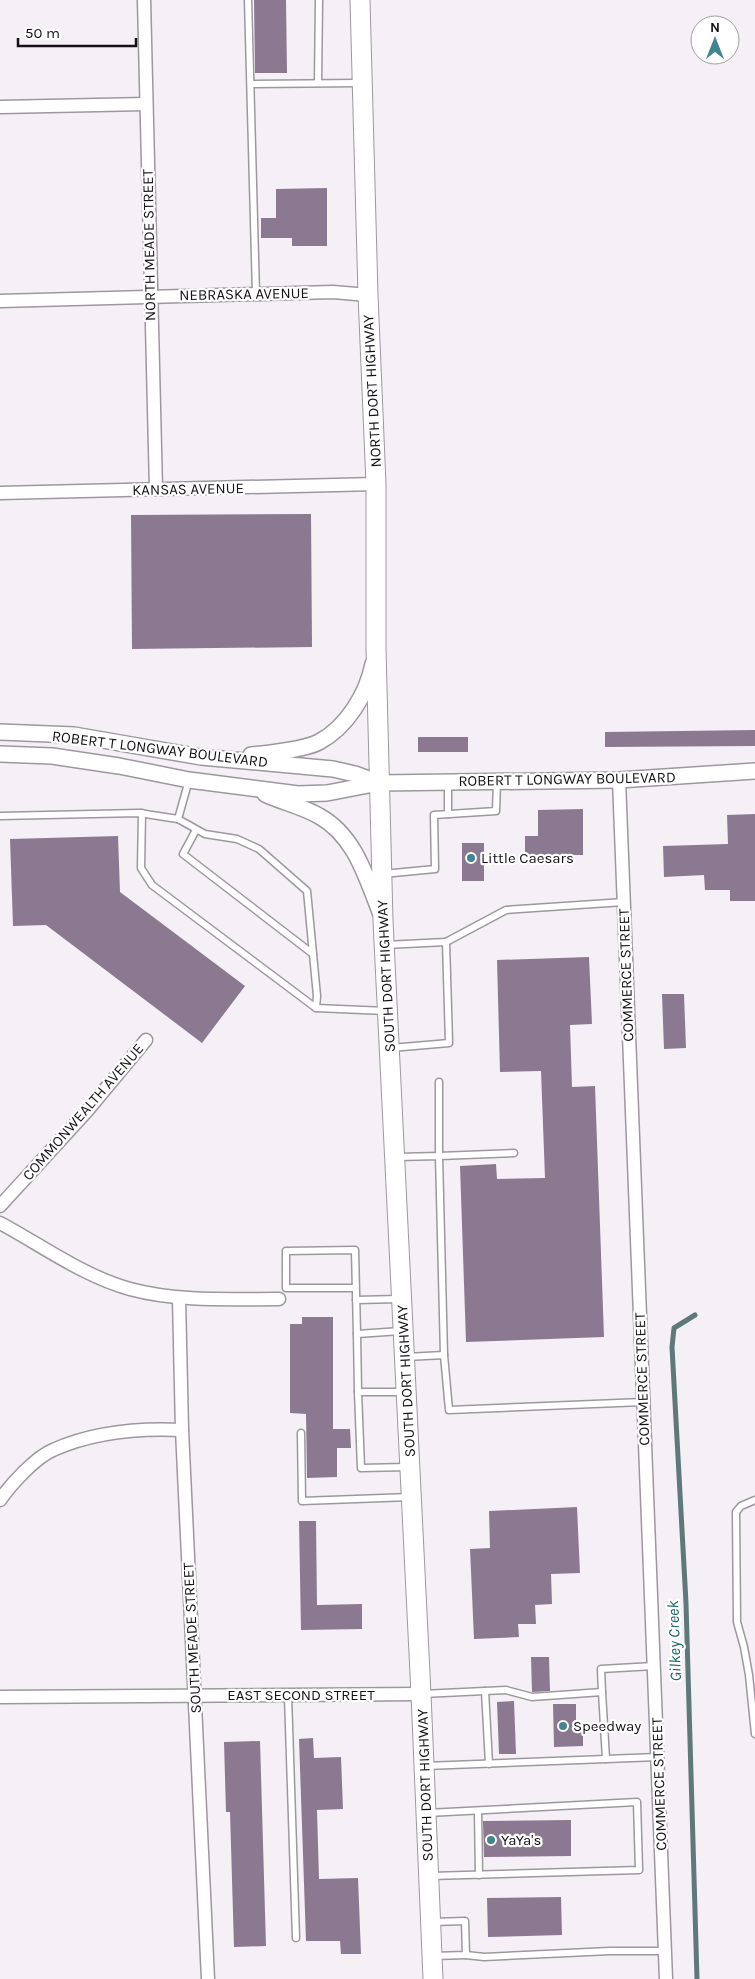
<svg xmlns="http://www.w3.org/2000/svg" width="755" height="1979" viewBox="0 0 755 1979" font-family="Karla,sans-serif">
	<rect width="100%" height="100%" fill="#f5eff6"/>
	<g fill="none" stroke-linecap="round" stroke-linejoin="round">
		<path stroke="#5f797a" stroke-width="5" d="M695,1315l-21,13 -2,19 14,256 11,376"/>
	</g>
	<g fill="#8b7991">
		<path d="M254,0h32l1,73h-32z"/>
		<path d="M327,188v58h-35v-8h-31v-20h15v-29z"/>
		<path d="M311,514l1,133 -180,2 -1,-134z"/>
		<path d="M755,730v16l-150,1v-15z"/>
		<rect x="418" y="737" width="50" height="15"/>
		<path d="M583,809v46h-58v-19h13v-26z"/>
		<path d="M755,814v87h-25v-11h-25l-1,-15 -40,2 -1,-31 65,-2 -1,-29z"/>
		<path d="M118,836l2,56 125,94 -43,57 -156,-118 -33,1 -3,-87z"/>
		<rect x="462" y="843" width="22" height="38"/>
		<path d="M589,957l3,67 -22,1 2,62 23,-1 9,251 -138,5 -6,-176 36,-2 1,15 48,-1 -4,-107 -41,1 -3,-112z"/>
		<path d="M662,994h22l2,54 -22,1z"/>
		<path d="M302,1317h31v112h17l1,19h-14v29l-30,1 -1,-64 -16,-1v-89h12z"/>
		<path d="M577,1507l3,66 -29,1 1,30 -17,1 1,19h-18l1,13 -45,2 -4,-90 20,-1 -1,-37z"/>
		<path d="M299,1521h17l1,84 45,-1v25l-61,1z"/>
		<path d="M531,1657h18l1,34 -18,1z"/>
		<path d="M514,1701l2,53h-17l-2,-52z"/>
		<path d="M553,1704h23v23h7v19l-29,1z"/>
		<path d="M313,1738l1,20 27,-1 2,52 -26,1 2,69 39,-1 3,76h-20l-1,-13h-34l-7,-202z"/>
		<path d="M260,1741l6,205 -32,1 -4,-135h-4l-2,-70z"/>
		<path d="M571,1820v36l-87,1 -1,-36z"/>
		<path d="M561,1897l1,38 -74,2 -1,-39z"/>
	</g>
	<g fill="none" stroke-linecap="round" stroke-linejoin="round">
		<g stroke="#9d989f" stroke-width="9">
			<g id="service">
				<path d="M248,0l8,294"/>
				<path d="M318,83l1,-83"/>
				<path d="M251,84l108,-1"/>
				<path d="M448,783v31"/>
				<path d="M142,813l-1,55 11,17 164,123"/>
				<path d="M0,816l139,-3 39,6 27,15 32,5 22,10 48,42 10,105 -1,12 70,3"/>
				<path d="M178,819l11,-39"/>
				<path d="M196,830l-13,24 130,100"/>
				<path d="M383,874l52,-5 -1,-54 62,-4 1,-29"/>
				<path d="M446,942l60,-32 118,-8"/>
				<path d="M385,945l61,-3 3,101 -58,5"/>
				<path d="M439,1082v74l75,-3"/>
				<path d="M397,1157l42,-1 5,199"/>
				<path d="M355,1288h-69v-37l69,-1 2,84"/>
				<path d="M356,1300l44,-1"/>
				<path d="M401,1331l-44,3 1,58h47"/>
				<path d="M406,1357l38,-2 5,55 194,-8"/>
				<path d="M358,1392l3,76 47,-1"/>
				<path d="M301,1433l1,68 108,-4"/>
				<path d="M755,1500l-14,6 -5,6 1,110 7,25 5,28 6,59"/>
				<path d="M485,1691l4,73"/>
				<path d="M602,1692l-1,-23 53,-3"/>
				<path d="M422,1694l84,-4 26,7 70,-5 4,67"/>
				<path d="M288,1696l8,242"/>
				<path d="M425,1766l233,-9"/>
				<path d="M478,1811l1,64"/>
				<path d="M427,1813l210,-11 2,68 -209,6"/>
				<path d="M432,1922l33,-1 1,34 -32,1"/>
				<path d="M466,1955l18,2 126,-6h55"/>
			</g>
		</g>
		<g stroke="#9d989f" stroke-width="15">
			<g id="minor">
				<path d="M144,0l12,489"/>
				<path d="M0,107l146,-3"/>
				<path d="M0,301l333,-9 35,3"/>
				<path d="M0,493l376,-9"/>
				<path d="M619,780l47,1199"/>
				<path d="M0,1206l87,-95 59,-71"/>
				<path d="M0,1223c43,23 83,53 130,66 48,13 100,10 149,10"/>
				<path d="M179,1298l3,132 26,549"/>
				<path d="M0,1500c11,-16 36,-43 53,-50 40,-18 86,-22 129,-20"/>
				<path d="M0,1697l421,-3"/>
			</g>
		</g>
		<g stroke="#9d989f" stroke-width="18">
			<g id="tertiary">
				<path d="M0,732l74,3 127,22 132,12 22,5 24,9"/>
				<path d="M0,754l52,2 67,10 70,14 109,14 29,-1 52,-10 240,-3 136,-9"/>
				<path d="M251,755c16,-1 55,-6 68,-13 28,-15 48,-48 54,-78"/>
				<path d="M265,794c17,8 39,13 54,22 35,19 47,60 61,96"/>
			</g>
		</g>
		<g stroke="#9d989f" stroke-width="21">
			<path id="primary" d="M360,0l8,295 8,189v164l7,273 38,773 12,285"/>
		</g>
		<use href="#service" stroke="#fff" stroke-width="6"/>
		<use href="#minor" stroke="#fff" stroke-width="12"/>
		<use href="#tertiary" stroke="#fff" stroke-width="15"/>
		<use href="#primary" stroke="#fff" stroke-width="19"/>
	</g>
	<g fill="#408591" stroke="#fff" stroke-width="2">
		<circle cx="471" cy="858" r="5"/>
		<circle cx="563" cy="1726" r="5"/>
		<circle cx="491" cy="1840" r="5"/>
	</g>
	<g text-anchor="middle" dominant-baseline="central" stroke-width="4.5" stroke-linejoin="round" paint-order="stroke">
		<g font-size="15" fill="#131114" stroke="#fff">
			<text transform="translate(149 245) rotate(-91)">NORTH MEADE STREET</text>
			<text transform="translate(244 294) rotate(-1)">NEBRASKA AVENUE</text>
			<text transform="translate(372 391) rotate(-93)">NORTH DORT HIGHWAY</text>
			<text transform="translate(188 489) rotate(-1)">KANSAS AVENUE</text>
			<text transform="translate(160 749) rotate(7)">ROBERT T LONGWAY BOULEVARD</text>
			<text transform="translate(567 779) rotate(-1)">ROBERT T LONGWAY BOULEVARD</text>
			<text transform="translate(626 975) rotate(-92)">COMMERCE STREET</text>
			<text transform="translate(386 976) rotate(-93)">SOUTH DORT HIGHWAY</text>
			<text transform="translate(83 1112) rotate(-49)">COMMONWEALTH AVENUE</text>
			<text transform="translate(642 1379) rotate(-92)">COMMERCE STREET</text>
			<text transform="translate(406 1381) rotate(-93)">SOUTH DORT HIGHWAY</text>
			<text transform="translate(192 1638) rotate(-93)">SOUTH MEADE STREET</text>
			<text x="301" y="1695">EAST SECOND STREET</text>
			<text transform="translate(659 1784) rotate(-92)">COMMERCE STREET</text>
			<text transform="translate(425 1785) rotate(-92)">SOUTH DORT HIGHWAY</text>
		</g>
		<g font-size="15" fill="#131114" stroke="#fff" text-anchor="start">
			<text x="481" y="858">Little Caesars</text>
			<text x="573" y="1726">Speedway</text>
			<text x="501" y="1840">YaYa's</text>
		</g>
		<g font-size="16" font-style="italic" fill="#166464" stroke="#fff">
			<text transform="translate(674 1641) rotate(-92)">Gilkey Creek</text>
		</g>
	</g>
	<g transform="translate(715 40)"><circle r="24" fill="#ffffff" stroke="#a1a0a1"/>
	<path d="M0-4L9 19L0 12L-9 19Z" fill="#408591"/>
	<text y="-8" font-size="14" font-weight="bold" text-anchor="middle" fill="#131114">N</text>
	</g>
	<path d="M18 38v8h118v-8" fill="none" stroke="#131114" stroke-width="2.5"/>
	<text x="25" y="38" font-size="15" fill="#131114" stroke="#ffffff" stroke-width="4" paint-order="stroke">50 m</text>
</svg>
